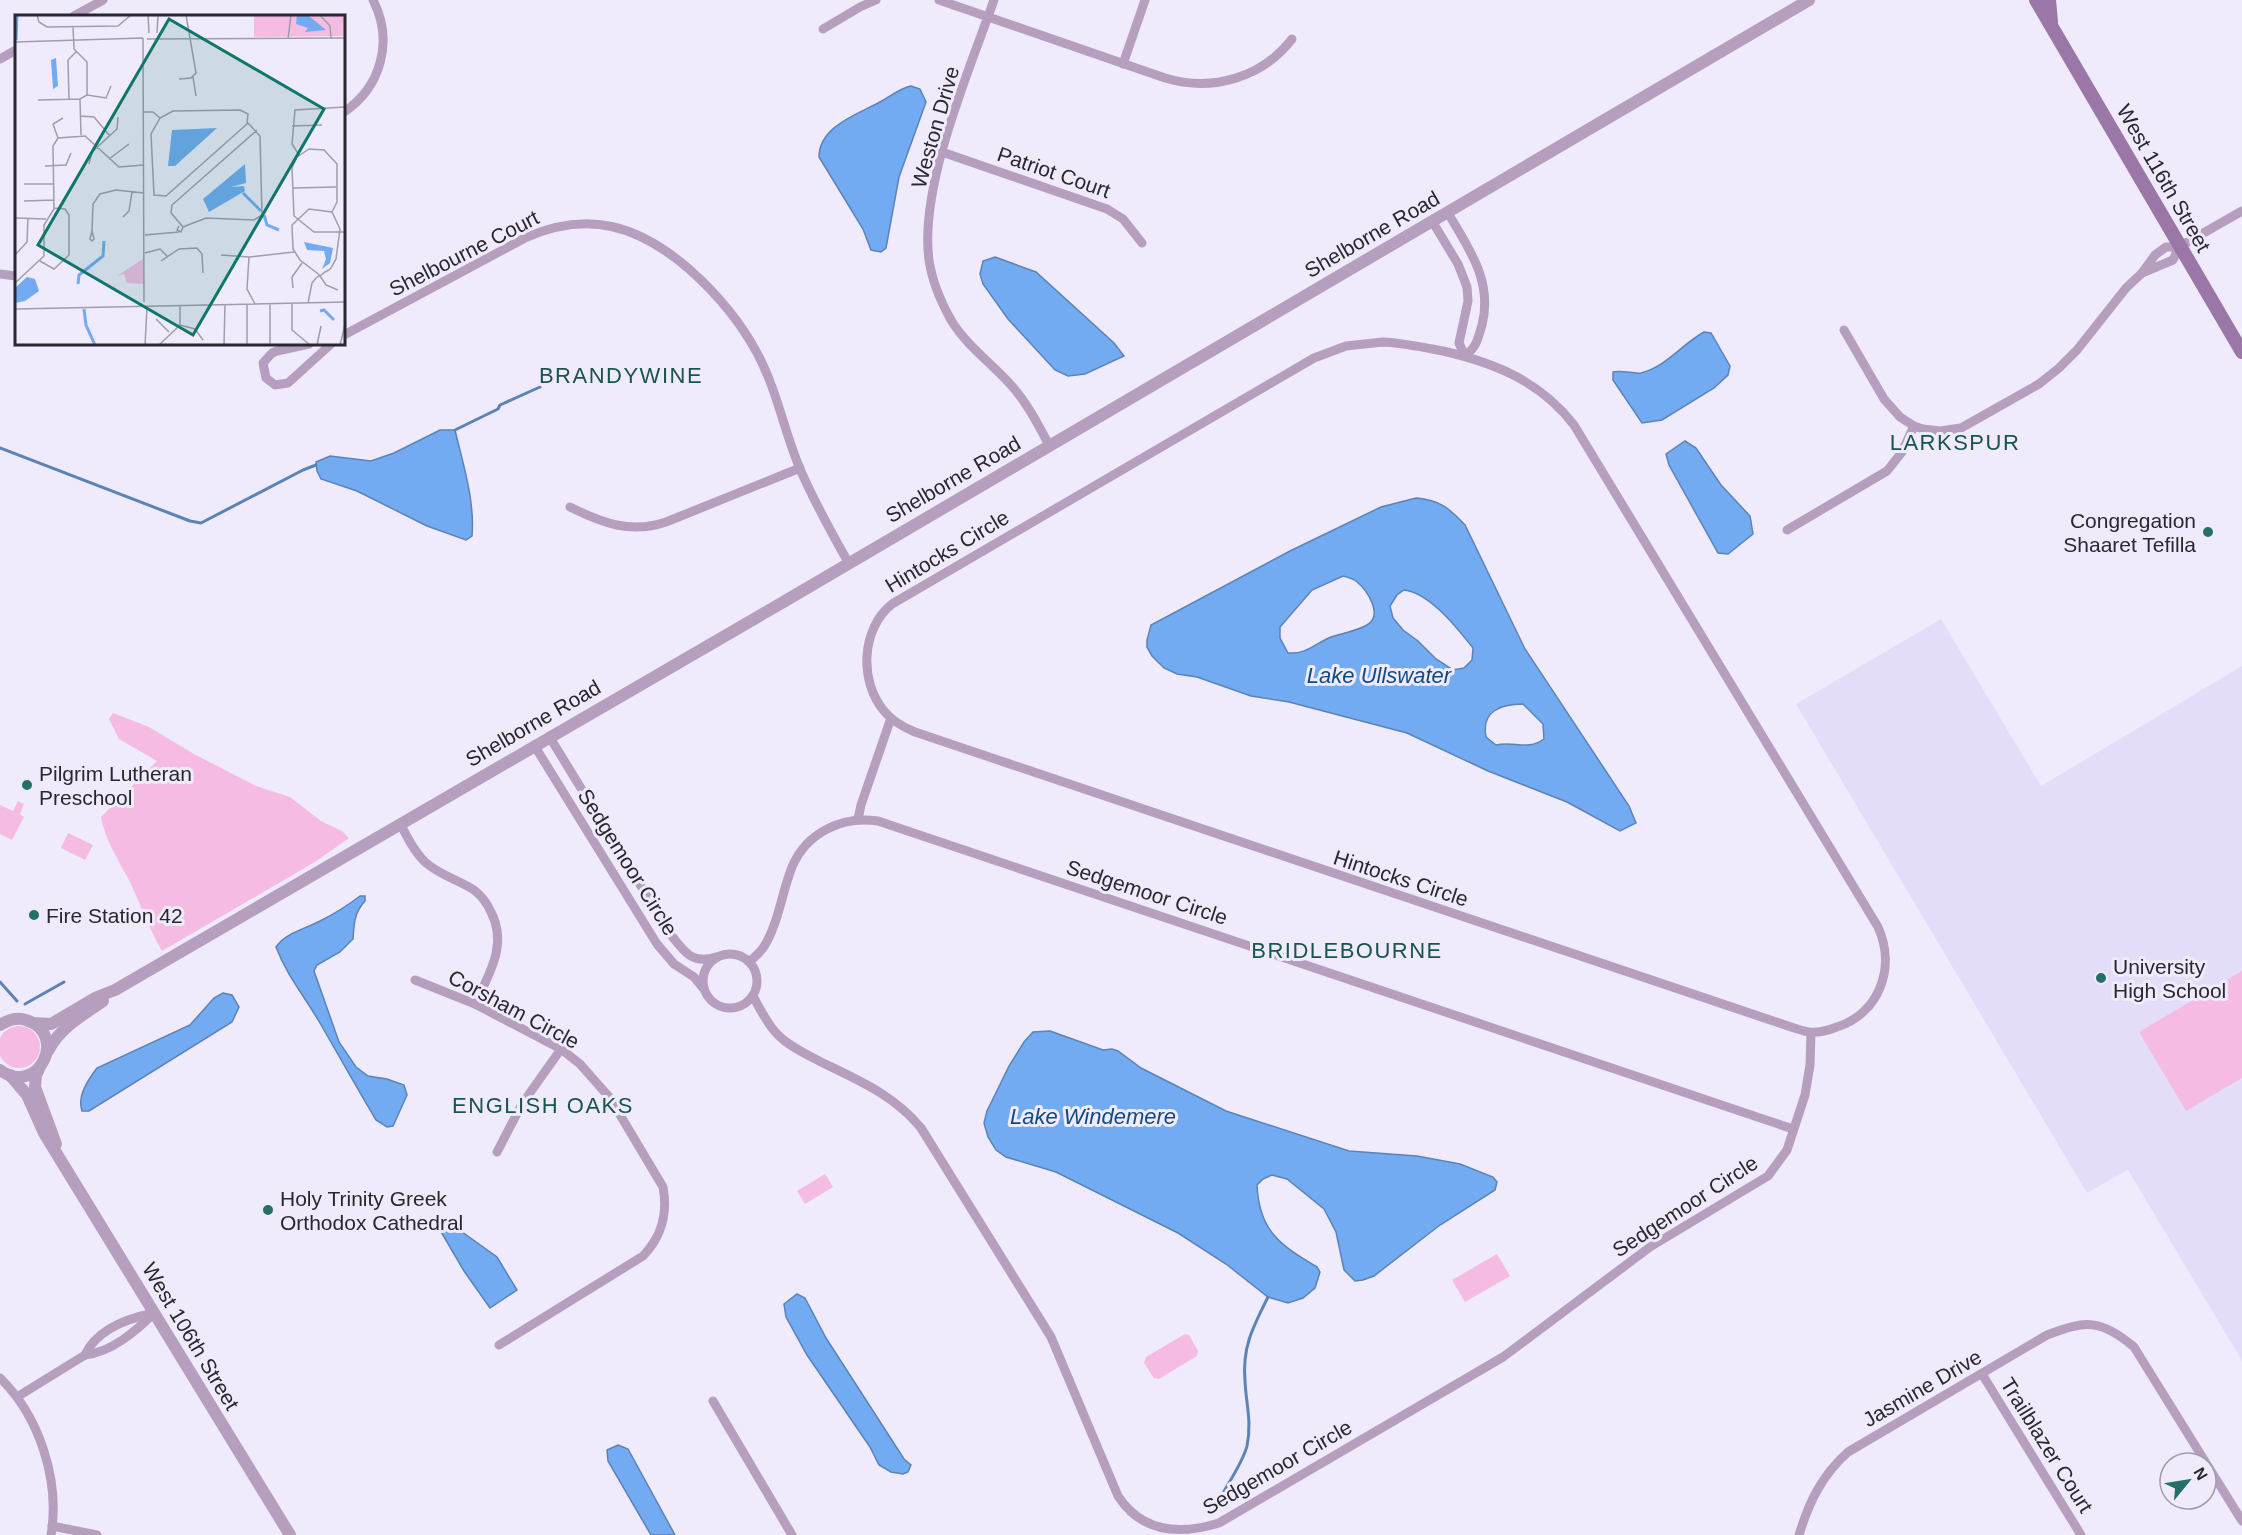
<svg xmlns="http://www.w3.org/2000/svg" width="2242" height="1535" viewBox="0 0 2242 1535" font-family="Arial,sans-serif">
	<rect width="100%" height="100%" fill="#efebfc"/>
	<path fill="#e4ddf9" d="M1941,619l100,167 201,-120v695l-114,-191 -41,23 -291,-489z"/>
	<g fill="#f5bbe3">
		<path d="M113,713l36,14 45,27 62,32 34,11 31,24 21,10 7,7 -34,24 -153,89c-13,-22 -21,-45 -32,-69 -11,-21 -25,-42 -29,-65l56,-56 -38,-22 -10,-20z"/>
		<path d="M18,801l6,3 -4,10 4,3 -12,23 -12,-6v-29l13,6z"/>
		<path d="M68,833l25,12 -8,15 -24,-12z"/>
		<path d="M2242,971v107l-56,33 -47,-79z"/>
		<circle cx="19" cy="1047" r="21"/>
		<path d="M825,1174l8,13 -28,17 -8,-13z"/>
		<path d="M1497,1254l13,22 -45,26 -13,-22z"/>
		<path d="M1185,1334l4,1 9,16 -1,5 -38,23 -5,-1 -10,-15 2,-6z"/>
	</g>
	<g fill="#72abf1" stroke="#5c83b7" stroke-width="1.5" fill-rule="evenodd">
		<path d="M911,86l9,3 6,13 -27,75 -13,71 -5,4 -10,-2 -8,-21 -44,-72c0,-30 37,-42 59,-54 12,-6 20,-14 33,-17z"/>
		<path d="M995,257l41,15 78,71 10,13 -39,18 -17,2 -13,-6 -47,-51 -25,-35 -3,-10 3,-13z"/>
		<path d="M1704,332l7,1 19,33 -2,9 -14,13 -52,32 -20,3 -29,-43v-8c10,-2 20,2 28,1 25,-6 41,-29 63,-41z"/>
		<path d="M440,430h15c8,34 20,71 17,106l-6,4 -39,-14 -70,-35 -36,-12 -4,-8 -1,-9 14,-6 41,5 23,-8z"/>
		<path d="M1685,441l11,7 25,37 29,31 3,18 -25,20 -10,-1 -49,-88 -3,-11z"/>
		<path d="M1416,498c24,2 33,10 49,27l60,124 104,157 7,17 -16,8 -53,-29 -79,-31 -81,-38 -118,-31 -38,-6 -54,-19 -20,-3 -13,-6 -12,-12 -5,-9v-7l4,-15 139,-74 91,-44zM1343,576c4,1 10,3 13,5 11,9 28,34 11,44 -10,6 -24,8 -36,12 -17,7 -23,17 -43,16l-8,-15v-11l32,-37zM1404,590c26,3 53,38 69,58l-1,12 -8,8 -11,2 -17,-11 -18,-18 -15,-11 -10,-12 -3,-12 7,-11zM1523,704l20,20 1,15c-17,12 -29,2 -48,6l-10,-8c-5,-26 15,-33 37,-33z"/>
		<path d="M360,896h5v5c-11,12 -11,23 -12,38l-13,13 -23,13 -3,6 25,71 17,25 12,9 19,3 17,6 3,10 -14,31 -6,1 -11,-7c-19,-32 -37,-64 -56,-97 -15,-26 -33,-47 -44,-76 9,-14 29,-18 44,-26 14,-7 27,-15 40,-25z"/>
		<path d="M223,993l9,2 7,12 -7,15 -143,89h-7c-5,-15 6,-31 15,-43l93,-43 24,-27z"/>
		<path d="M1050,1031l53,19 9,-1 6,2 23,17 85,43 123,40 68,5 43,8 33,13 4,5 -2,8 -55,35 -66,51 -11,4 -8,1 -11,-11 -8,-38 -12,-23 -37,-30 -15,-4 -9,4 -6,6c2,46 23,60 60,82l3,5 -5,16 -12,10 -15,5 -20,-6 -42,-33 -48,-31 -122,-61 -50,-15 -10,-7 -8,-13 -4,-14 3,-12 22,-45 15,-24 9,-10z"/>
		<path d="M444,1219l53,38 20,33 -27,18 -26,-37 -30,-51z"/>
		<path d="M797,1294l8,4 21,40 78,121 7,6 -3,7 -5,2 -12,-2 -12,-7 -9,-18 -63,-92 -21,-38 -2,-13z"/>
		<path d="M618,1445l10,4 47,86h-24l-43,-74 -1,-11z"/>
	</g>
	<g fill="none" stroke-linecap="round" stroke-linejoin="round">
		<g stroke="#5c83b7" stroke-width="3">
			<path d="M455,430l43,-21 2,-4 40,-18"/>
			<path d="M0,448l190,73 11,2 102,-53 13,-5"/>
			<path d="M0,982l17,19"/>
			<path d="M25,1004l39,-22"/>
			<path d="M1213,1512c9,-21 29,-46 34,-66 5,-25 -1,-42 -2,-65 -3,-34 8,-54 23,-84"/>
		</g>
		<g stroke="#b69ebf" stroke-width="9">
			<path d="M939,0l226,78c47,14 97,0 127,-39"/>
			<path d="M994,0c-25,71 -75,186 -65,260 3,21 12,42 22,60 15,25 39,42 59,64 16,17 28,40 39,61"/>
			<path d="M74,16l29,-16"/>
			<path d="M823,29l37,-22 16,-7"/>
			<path d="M0,59l16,-9"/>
			<path d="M1123,64l22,-64"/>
			<path d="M344,112c37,-25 50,-71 29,-112"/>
			<path d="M942,152l165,57 16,10 19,24"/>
			<path d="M1448,213c21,36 45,68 34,112 -5,16 -5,21 -17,31"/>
			<path d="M1432,221l26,43 9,23 1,14 -9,42 6,13"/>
			<path d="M2142,273l31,-13 6,-13"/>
			<path d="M0,274l16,2"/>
			<path d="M1844,330l40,69 16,18 14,9 9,3 17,2 21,-3 78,-44 20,-16 18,-18 49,-62 16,-15 13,-18 11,-8h13l63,-36"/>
			<path d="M344,335l181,-97c63,-28 113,-13 164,31 27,24 51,52 68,84 20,37 27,78 43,116 14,32 31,63 48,93"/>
			<path d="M1383,342c20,1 39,5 60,9 52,12 97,30 131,74l304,502c18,40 2,86 -41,100 -8,3 -20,6 -28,5 -6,-1 -12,-3 -18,-5l-876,-295c-12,-5 -23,-11 -31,-21 -25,-30 -23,-82 8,-107l422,-246 32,-12z"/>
			<path d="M309,344l-32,7 -5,2 -9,10 3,15 9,7 13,-2 43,-39"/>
			<path d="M570,507c32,16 61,27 96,15l134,-54"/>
			<path d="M1787,530l100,-59 15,-19 12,-26"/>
			<path d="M549,736l122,199c13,17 22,30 45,22"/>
			<path d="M534,745l123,199 17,20 20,13 9,11"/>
			<path d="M858,819l3,-14 30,-87"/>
			<path d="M400,823c7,14 14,28 25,39 14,13 34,18 49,28 8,6 13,13 17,22 17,33 -2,62 -16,92"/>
			<circle cx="730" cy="981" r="27"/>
			<path d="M749,962c6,-5 12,-10 16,-17 14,-24 17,-53 27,-78 15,-35 50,-51 86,-46l915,308"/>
			<path d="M415,980l60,24 86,45 19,15 30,34 53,89c5,27 -1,49 -20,69l-144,89"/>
			<path d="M753,996c7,13 14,28 25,39 12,12 28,19 43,27 37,18 73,33 100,66l130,209 67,159c24,37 62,39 101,27l284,-166 147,-110 118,-71 19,-26 18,-55 5,-30 1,-32"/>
			<path d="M497,1152l25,-48 39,-55"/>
			<path d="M85,1355c12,-26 44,-37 69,-42"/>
			<path d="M1982,1374l99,161"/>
			<path d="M0,1378c40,39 60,103 51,157"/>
			<path d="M17,1397l68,-42c27,-3 51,-24 69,-42"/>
			<path d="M713,1401l79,134"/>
			<path d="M52,1526l45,9"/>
			<path d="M1799,1535c10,-33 23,-60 49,-83l199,-117c39,-15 54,-16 87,12l108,174"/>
		</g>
		<g stroke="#b69ebf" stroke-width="12">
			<path d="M34,1023l17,1 46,-27 18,-7 670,-389 1024,-601"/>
			<path d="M0,1025c8,-5 17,-8 26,-5 43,13 13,78 -26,50"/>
			<path d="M48,1051c12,-24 34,-35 55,-50"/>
			<path d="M39,1069l-3,6 -1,12 21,57"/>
			<path d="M10,1075l17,20 17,38 246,402"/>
		</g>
		<g stroke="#9b77a7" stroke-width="14">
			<path d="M2036,0l206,352"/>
			<path d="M2049,0l2,22"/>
		</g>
	</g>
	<g fill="#246f6c" stroke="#efebfc" stroke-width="2">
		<circle cx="2208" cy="532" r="6"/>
		<circle cx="27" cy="785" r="6"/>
		<circle cx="34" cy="915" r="6"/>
		<circle cx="2101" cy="978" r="6"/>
		<circle cx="268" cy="1210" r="6"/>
	</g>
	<g text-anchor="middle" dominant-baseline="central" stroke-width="6" stroke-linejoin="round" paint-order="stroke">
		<g font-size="21" fill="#29272f" stroke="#efebfc">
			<text transform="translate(935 127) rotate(-74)">Weston Drive</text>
			<text transform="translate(1054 172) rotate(19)">Patriot Court</text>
			<text transform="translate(2164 178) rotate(60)">West 116th Street</text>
			<text transform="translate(1372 234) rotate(-30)">Shelborne Road</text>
			<text transform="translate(464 253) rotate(-27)">Shelbourne Court</text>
			<text transform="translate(953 479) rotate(-30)">Shelborne Road</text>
			<text transform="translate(947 551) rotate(-31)">Hintocks Circle</text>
			<text transform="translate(533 723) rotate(-30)">Shelborne Road</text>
			<text transform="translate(628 862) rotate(58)">Sedgemoor Circle</text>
			<text transform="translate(1401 878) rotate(18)">Hintocks Circle</text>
			<text transform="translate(1147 892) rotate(18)">Sedgemoor Circle</text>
			<text transform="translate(514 1009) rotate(28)">Corsham Circle</text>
			<text transform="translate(1685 1206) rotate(-33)">Sedgemoor Circle</text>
			<text transform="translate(191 1336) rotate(59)">West 106th Street</text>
			<text transform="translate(1922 1388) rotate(-30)">Jasmine Drive</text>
			<text transform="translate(2047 1445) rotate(58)">Trailblazer Court</text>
			<text transform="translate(1277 1467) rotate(-30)">Sedgemoor Circle</text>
		</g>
		<g font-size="21" fill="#29272f" stroke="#efebfc" text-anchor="start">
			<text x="2196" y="520" text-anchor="end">Congregation<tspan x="2196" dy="24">Shaaret Tefilla</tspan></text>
			<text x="39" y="773">Pilgrim Lutheran<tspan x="39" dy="24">Preschool</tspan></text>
			<text x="46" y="915">Fire Station 42</text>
			<text x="2113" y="966">University<tspan x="2113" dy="24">High School</tspan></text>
			<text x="280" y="1198">Holy Trinity Greek<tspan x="280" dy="24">Orthodox Cathedral</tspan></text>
		</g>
		<g font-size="22" letter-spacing="1.5" fill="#185451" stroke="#efebfc">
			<text x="621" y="375">BRANDYWINE</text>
			<text x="1955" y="442">LARKSPUR</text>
			<text x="1347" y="950">BRIDLEBOURNE</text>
			<text x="543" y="1105">ENGLISH OAKS</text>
		</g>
		<g font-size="22" font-style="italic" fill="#104a89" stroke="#efebfc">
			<text x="1379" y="675">Lake Ullswater</text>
			<text x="1093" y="1116">Lake Windemere</text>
		</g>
	</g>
	<g transform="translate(15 15)">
		<rect width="330" height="330" fill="#efebfc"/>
		<path d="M239,0h91v21l-91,1zM128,244l1,25 -17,-1 -3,-9 -7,2z" fill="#f5bbe3"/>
		<path d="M282,0l12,1 17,14 -21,2 3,-4 -12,-4zM41,43l2,28 -5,3 -2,-29zM202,113l-42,38h-7l4,-36zM230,149l1,19 -15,4 13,-1 1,5 -36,21 -6,-13zM289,227l29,6 -3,15 -8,6 4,-10 -2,-8 -17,-1zM12,262l8,2 4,12 -14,10 -10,2v-15z" fill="#72abf1"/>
		<path fill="none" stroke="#72abf1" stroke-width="3" d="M1,25l1,-25M228,178l18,18M249,200l3,10 12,5M63,269l1,-9 24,-19 1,-15M69,294l2,16 9,20M305,296l4,-1 10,10"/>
		<path fill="none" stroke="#a09daa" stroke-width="1.5" d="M22,0l2,7 8,5 71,-1 13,-11M133,0l1,18M305,0l10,11 1,12M58,11l1,23 13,13v33M142,18l1,-18M128,23l1,264M132,24l198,-1M273,24l3,-24M0,27l128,-4M178,62l3,19M164,64l12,-1 5,-5 -10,-58M72,80l19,3 5,-12M54,84l-1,-39 8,-8M65,84l1,36M23,85l42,-1 7,-4M225,95l8,4 -1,10 -81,72 -12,-1 -3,-61 9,-16 13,-7zM129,97h9l7,6M65,101l14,1 16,19M277,111l30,-1M43,123l-5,-14 10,-6M284,140l-7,-11 3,-34 50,-3M94,144l20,-15M74,149l3,-12 25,-23 1,-12M30,151l21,-1 5,-12M9,169h30M278,173l43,-1M9,186l30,-1M317,197l5,-10v-38l-13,-14 -15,-1 -12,8 -5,11 2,48 20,16h31M108,202l6,-6 3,-19M0,203l31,1M164,211l-2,4 4,2 2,-5 -12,-14 1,-8 85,-75M168,212l23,-9 48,2 8,-5 -2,-79 -12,-13M77,216l1,-27 7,-10 16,-4 28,3M77,216l2,8 -2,2 -2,-2zM130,220l34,-3M130,238l15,-4 7,7M0,240l12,-13 1,-24M206,240l28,2 45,-5M234,242l-2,32 8,15M25,246l14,8 15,-14v-40l-4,-6 -11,-1M146,246l18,-12 18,-1 5,6 1,19M0,268l29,-27v-31l10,-16 -1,-63 5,-8 27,-2 34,31 25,-2M278,273l-1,-11 10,-14M293,288l4,-20 4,-5 3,-2h1l5,-4 4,-2 2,-2 5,-9 4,-30 -8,-17 -23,-3 -17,16 1,24 7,11 17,13 3,3 6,9 12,5M255,289v41M277,289v26l18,15M232,290v40M165,291v19M0,294l330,-7M141,304l13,13M130,330l2,-37M144,330l21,-20 15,4 8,11M209,330l1,-40M302,330l4,-19 -1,6M325,330l5,-20"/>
		<path fill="#0f766e" fill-opacity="0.15" stroke="#0f766e" stroke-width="3" d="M154,4l155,90 -131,226 -155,-90z"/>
		<rect width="330" height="330" fill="none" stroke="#29272f" stroke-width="3"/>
	</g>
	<g transform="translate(2188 1481) rotate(60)"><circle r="28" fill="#efebfc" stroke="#a09daa" stroke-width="1.5"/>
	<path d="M0-4.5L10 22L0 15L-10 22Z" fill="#246f6c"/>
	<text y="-9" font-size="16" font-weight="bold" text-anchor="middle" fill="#29272f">N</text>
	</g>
</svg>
